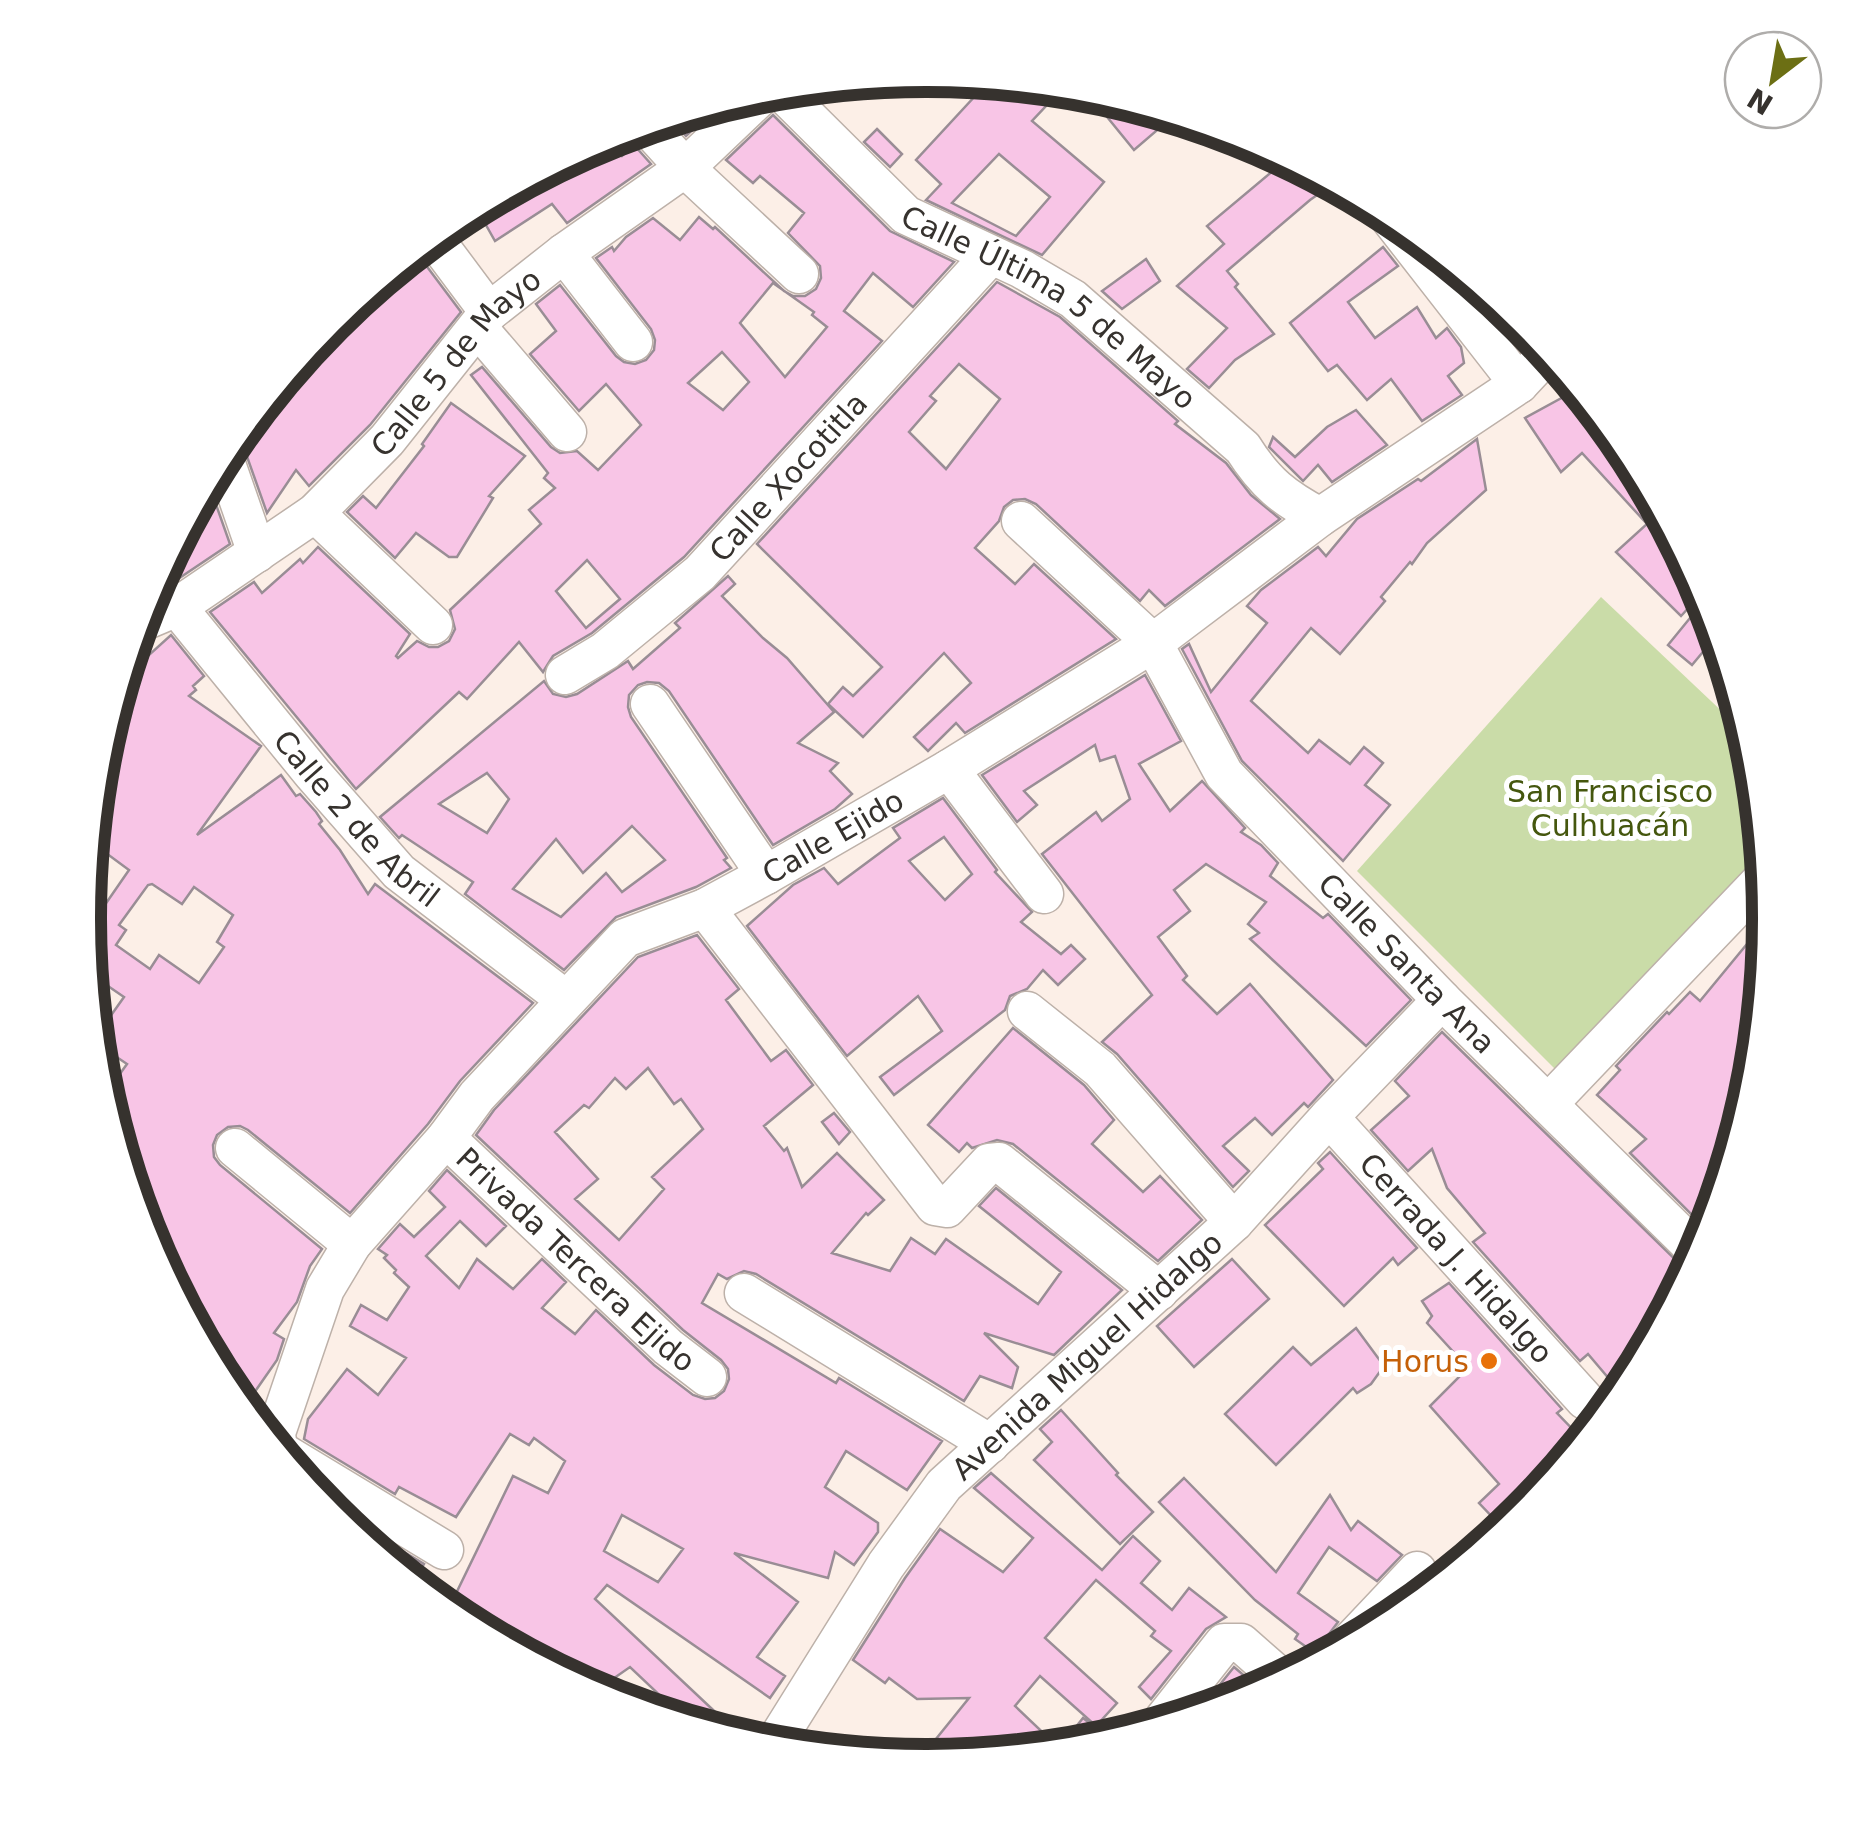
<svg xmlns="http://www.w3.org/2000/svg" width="1853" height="1836" viewBox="0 0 1853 1836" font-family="'DejaVu Sans',sans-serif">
	<rect width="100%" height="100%" fill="#fcefe7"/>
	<path fill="#cadca8" d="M1601,597l147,139 5,18 11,108 -208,208 -199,-199z"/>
	<g fill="#f8c5e6" stroke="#998d95" stroke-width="2.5" fill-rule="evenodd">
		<path d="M989,81l74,7 -31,33 72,61 -62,73 -116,-55 15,-16 -25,-24zM999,154l51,43 -34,39 -64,-33z"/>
		<path d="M842,83l-18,19 -15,-15z"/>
		<path d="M1086,91l60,17 16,18 -28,24z"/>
		<path d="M720,104l-34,32 -15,-17 5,-2z"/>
		<path d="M773,115l117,116 64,31 -41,45 -40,-34 -29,38 38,30 -198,216 -92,76 -39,23 -10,16 -24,-30 -52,57 -8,-7 -103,97 -146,-177 44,-30 8,11 38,-34 3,4 15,-16 92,87 -14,22 2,2 19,-17 12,6h9l11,-6 6,-12 -5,-19 91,-86 -12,-14 26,-22 -11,-10 4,-5 -77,-98 11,-8 69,80 9,6 17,-2 21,19 43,-45 -35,-41 -27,27 -49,-57 26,-23 -20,-27 24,-19 56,71 8,6 11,2 11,-4 8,-10 1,-10 -4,-11 -55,-71 16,-11 2,4 12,-14 27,-19 27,22 19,-23 14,12 2,-2 69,64 9,5h12l11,-7 5,-11 -1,-12 -32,-33 16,-20 -44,-37 -7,7 -27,-23zM773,283l41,29 -2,3 15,12 -42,50 -45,-54zM722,352l27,30 -26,28 -35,-27zM587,560l33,39 -34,29 -30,-37z"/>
		<path d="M877,129l25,25 -12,13 -26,-25z"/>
		<path d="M608,138l14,18 12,-11 17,19 -84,59 -15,-19 -57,37 -13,-23 65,-44 -2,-3z"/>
		<path d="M1287,159l46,25 -23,16 -83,71 11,13 -3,3 39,47 -39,26 -26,28 -22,-19 40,-41 -50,-42 47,-42 -17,-18z"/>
		<path d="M1383,247l15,19 -50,36 27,36 42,-31 19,31 11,-10 14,19 3,16 -16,13 14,19 -40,26 -31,-42 -24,21 -30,-35 -9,6 -38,-48z"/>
		<path d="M416,252l45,60 -91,113 -61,61 -13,-16 -29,43 -23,-65 -8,-11 95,-115z"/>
		<path d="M1146,259l14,22 -38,28 -20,-18z"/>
		<path d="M997,282l63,35 118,104 -3,3 51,39 25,32 29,24 -115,87 -16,-16 -9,11 -104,-97 -11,-5 -12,1 -9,7 -5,14 -24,27 40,36 19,-20 82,75 -151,94 -9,-10 -28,28 -14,-14 57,-54 -27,-30 -81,84 -35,-33 15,-17 10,9 29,-29 -125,-123zM959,364l41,35 -54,70 -37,-37 27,-31 -6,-5z"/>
		<path d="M1578,389l48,59 -7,10 33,37 51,97 -22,24 -65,-64 31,-28 -65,-71 -21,19 -36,-54z"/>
		<path d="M451,403l74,53 -36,40 4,2 -36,59h-8l-33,-24 -21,25 -48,-46 16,-16 13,12 48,-62 -2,-2z"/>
		<path d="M1356,410l31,35 -55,37 -14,-17 -15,16 -34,-34 4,-10 22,20 32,-30z"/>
		<path d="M1477,439l9,51 -59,53 -15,21 -2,-2 -29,35 4,4 -45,53 -29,-26 -60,73 57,52 11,-13 31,24 14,-17 19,16 -18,22 25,20 -47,56 -101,-100 -60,-112 7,-5 22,48 56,-69 -20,-17 14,-16 57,-43 8,9 31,-37 61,-40 3,2z"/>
		<path d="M208,482l22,62 -67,45 -7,-10z"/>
		<path d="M728,576l7,8 -13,12 41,42 24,20 47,54 -36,31 40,20 -8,8 22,23 -17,15 -62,36 -104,-154 -10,-8 -12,-1 -9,3 -9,10 -1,12 3,10 96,141 -3,2 7,8 -35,19 -80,30 -52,53 -99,-76 8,-12 -71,-47 -3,3 -19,-21 164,-136 9,13 13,3 11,-3 51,-33 5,8 47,-41 -5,-5zM487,773l22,26 -22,34 -48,-29zM632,826l33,34 -43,32 -16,-19 -45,44 -48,-28 43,-50 27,34z"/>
		<path d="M1699,607l13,11 5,17 -25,30 -24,-20z"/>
		<path d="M171,635l33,41 -11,10 3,4 -7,6 72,50 -64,89 84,-60 15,21 4,-2 16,18 6,9 -3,3 21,26 28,44 7,-10 158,119 -73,78 -32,43 -78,89 -102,-83 -8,-4 -12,1 -11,8 -4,10 1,12 6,8 102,84 -12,17 -13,36 -23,31 10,6 -7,21 -30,43 -22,-17 -78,-146 -43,-144 23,-32 -31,-21 -1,-5 29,-41 -35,-24 -4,-72 15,11 29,-42 -38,-28 3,-27 13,-12 -11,-8 4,-42 28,-91 20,-6zM152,884l30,20 12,-17 39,28 -16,27 7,5 -25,36 -40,-28 -9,14 -34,-24 10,-15 -7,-5 29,-40z"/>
		<path d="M1145,675l36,66 -42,23 31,47 32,-30 43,47 -4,4 20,13 17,18 -8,13 53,42 5,-4 83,86 -45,46 -116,-107 9,-6 -11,-9 18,-22 -60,-38 -32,26 16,21 -32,26 29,39 -4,4 34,34 33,-30 83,96 -25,27 -4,-4 -32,32 -17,-17 -32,28 26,25 -16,16 -116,-133 -15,-12 50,-47 -110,-141 54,-42 6,9 28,-22 -15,-43 -15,5 -5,-16 -71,46 13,14 -20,17 -35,-47z"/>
		<path d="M943,798l54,72 -2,2 37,40 -11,10 40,32 10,-9 14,14 -27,26 -15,-15 -16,19 -17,7 -5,14 -111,85 -14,-18 62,-46 -24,-35 -71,60 -100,-130 46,-41 31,-17 14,16 62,-46 -7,-10zM944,837l28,37 -27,26 -36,-39z"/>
		<path d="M697,935l42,54 -13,11 45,61 15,-11 27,35 -49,41 20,25 3,-3 15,39 35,-34 47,47 -16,15 -2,-2 -34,40 58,18 21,-33 24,16 11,-15 92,65 23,-32 -82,-66 17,-18 126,102 -68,65 -70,-22 34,34 -6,21 -32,-12 -16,25 -208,-127 -12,-3 -17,8 -9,-5 -16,29 134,80 3,-5 103,63 -35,49 -61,-39 -21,36 53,36v9l-24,33 -19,-13 -7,26 -94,-25 64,49 -41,55 28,19 -15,22 -163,-113 -12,14 150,141 -56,-17 -59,-56 -36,25 -146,-82 65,-134 35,17 17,-32 -31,-23 -5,7 -19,-11 -54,83 -57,-30 -4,7 -91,-55 4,-20 39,-50 31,26 28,-37 -56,-32 11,-21 26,15 22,-33 -15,-14 2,-3 -12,-12 3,-3 -9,-6 22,-25 14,13 31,-30 -16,-16 18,-21 59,56 -20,20 -26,-25 -34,35 33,32 18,-29 36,30 29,-30 24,23 -24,26 33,26 21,-24 58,55 39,30 12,4 10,-1 9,-7 5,-12 -1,-10 -7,-9 -38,-30 -207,-195 18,-25 144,-153zM648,1068l26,36 7,-5 22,30 -51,48 12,12 -45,51 -44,-41 23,-20 -43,-47 29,-27 5,3 26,-30 11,11zM622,1515l61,34 -25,33 -54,-31z"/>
		<path d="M1747,944l19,15 -13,124 -45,148 -78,-78 16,-14 -49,-44 23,-25 -4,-4 51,-54 2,2 21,-22 10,9z"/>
		<path d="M1013,1028l71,57 30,35 -22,24 51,48 17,-16 42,44 -44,41 -145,-117 -16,-4 -25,8 -5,-5 -8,9 -31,-27z"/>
		<path d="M1442,1032l246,240 -13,24 -36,35 11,13 -28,50 -34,-40 -8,7 -107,-119 12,-9 -38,-45 -15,-39 -24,22 -37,-41 38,-34 -14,-15z"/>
		<path d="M834,1113l16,19 -11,12 -17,-22z"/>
		<path d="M1330,1152l87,96 -19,17 -5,-7 -49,48 -79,-81 58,-56 -5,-6z"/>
		<path d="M1232,1259l37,40 -75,68 -37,-41z"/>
		<path d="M1449,1283l113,126 -5,4 26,27 -21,26 -62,59 -21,-22 20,-19 -69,-78 38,-38 -41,-45 5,-7 -10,-15z"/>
		<path d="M1356,1328l28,38 -13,18 -14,9 -4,-5 -77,77 -51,-51 68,-67 18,18z"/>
		<path d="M1061,1410l57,63 -2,2 37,37 -33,32 -86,-84 18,-18 -12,-13z"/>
		<path d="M991,1473l111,97 31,-34 27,25 -19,22 31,27 17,-22 37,29 -20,12 -55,70 -12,-12 32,-36 -20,-15 4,-5 -59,-51 -51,58 72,65 -21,23 -56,-50 -25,30 44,42 24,-30 27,21 -20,6 -171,15 50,-62 -52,1 -28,-21 -4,5 -32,-23 52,-82 35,-49 63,43 30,-34 -59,-50z"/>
		<path d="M1184,1478l92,94 54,-77 21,35 7,-9 44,34 -25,26 -48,-34 -31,46 40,29 -12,16 3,16 -7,4 -27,-19 3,-5 -43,-34 -96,-98z"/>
		<path d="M389,1543l35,21 -11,18 -32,-26z"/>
		<path d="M1234,1667l27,23 -63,22z"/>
	</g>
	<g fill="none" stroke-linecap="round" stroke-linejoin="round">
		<g stroke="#bdb1a9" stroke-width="41">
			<g id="minor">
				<path id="s1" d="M779,89l127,126 116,54 51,30 170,149c22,35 41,50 77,69"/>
				<path d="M647,126l38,42 114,106"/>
				<path d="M1385,212l134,172"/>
				<path d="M433,237l56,75"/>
				<path d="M564,253l69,89"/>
				<path d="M478,328l89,104"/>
				<path d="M223,455l34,98"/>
				<path d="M315,513l118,112"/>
				<path id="s2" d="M1021,521l132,122 71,131 218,226 257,253"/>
				<path id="s3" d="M177,607l136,167 86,98 166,127"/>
				<path id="s4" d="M139,623l38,-16 138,-94 72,-73 102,-128 75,-59 121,-85 81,-77"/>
				<path id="s5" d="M565,675l40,-24 95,-78 291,-318"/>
				<path d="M650,704l116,171"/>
				<path d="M949,769l95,125"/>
				<path d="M705,908l230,298 12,2 42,-45 10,-1 160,129"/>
				<path d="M1027,1011l73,58 134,153"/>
				<path d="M1548,1104l217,-227"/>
				<path id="s6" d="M1329,1117l256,283"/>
				<path id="s7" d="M446,1138l222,209 39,30"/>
				<path d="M235,1148l117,96"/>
				<path d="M744,1293l246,151"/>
				<path d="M277,1449l167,101"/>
				<path id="s8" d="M278,1451l-2,-18 49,-144 27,-45 94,-106 31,-42 148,-158 80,-30 61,-33 183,-106 204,-126 167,-126 199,-133 29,-31"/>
				<path d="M1348,1644l69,-73"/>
				<path d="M1160,1724l64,-81h17l41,36"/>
				<path id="s9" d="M773,1746l113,-181 58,-80 290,-263 95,-105 113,-117"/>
			</g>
		</g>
		<use href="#minor" stroke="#fff" stroke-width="38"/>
	</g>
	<circle fill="#e8710a" stroke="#fff" stroke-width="4" cx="1489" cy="1361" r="10"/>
	<g text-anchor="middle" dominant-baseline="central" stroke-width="10" stroke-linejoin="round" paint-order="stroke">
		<g font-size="30" fill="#36322e" stroke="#fff">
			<text stroke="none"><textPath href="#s1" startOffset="350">Calle Última 5 de Mayo</textPath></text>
			<text stroke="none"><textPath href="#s4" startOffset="415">Calle 5 de Mayo</textPath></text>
			<text stroke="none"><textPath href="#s5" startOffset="300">Calle Xocotitla</textPath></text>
			<text stroke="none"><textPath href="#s3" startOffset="278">Calle 2 de Abril</textPath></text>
			<text stroke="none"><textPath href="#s8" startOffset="865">Calle Ejido</textPath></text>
			<text stroke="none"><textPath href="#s2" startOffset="592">Calle Santa Ana</textPath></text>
			<text stroke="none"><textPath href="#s7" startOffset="178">Privada Tercera Ejido</textPath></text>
			<text stroke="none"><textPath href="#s6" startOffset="190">Cerrada J. Hidalgo</textPath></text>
			<text stroke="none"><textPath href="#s9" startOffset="505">Avenida Miguel Hidalgo</textPath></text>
		</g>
		<g font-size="30" fill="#45570e" stroke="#fff">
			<text x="1610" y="791">San Francisco<tspan x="1610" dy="34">Culhuacán</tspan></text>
		</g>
		<g font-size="30" fill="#c56008" stroke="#fff" text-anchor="end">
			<text x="1469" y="1361">Horus</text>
		</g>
	</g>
	<path d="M0 0H1853V1836H0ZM926 92H927A825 825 0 0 1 1752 917V919A825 825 0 0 1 927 1744H926A825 825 0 0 1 101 919V917A825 825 0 0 1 926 92Z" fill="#fff" fill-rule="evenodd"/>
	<path fill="none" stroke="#36322e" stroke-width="12" d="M926 92H927A825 825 0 0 1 1752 917V919A825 825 0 0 1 927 1744H926A825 825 0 0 1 101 919V917A825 825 0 0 1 926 92Z"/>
	<g transform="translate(1773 80) rotate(211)"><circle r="48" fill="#ffffff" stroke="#afadab" stroke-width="2.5"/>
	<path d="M0-8L18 38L0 25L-18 38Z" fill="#6c6f14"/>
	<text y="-15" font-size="28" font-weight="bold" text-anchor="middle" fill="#36322e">N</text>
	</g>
</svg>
